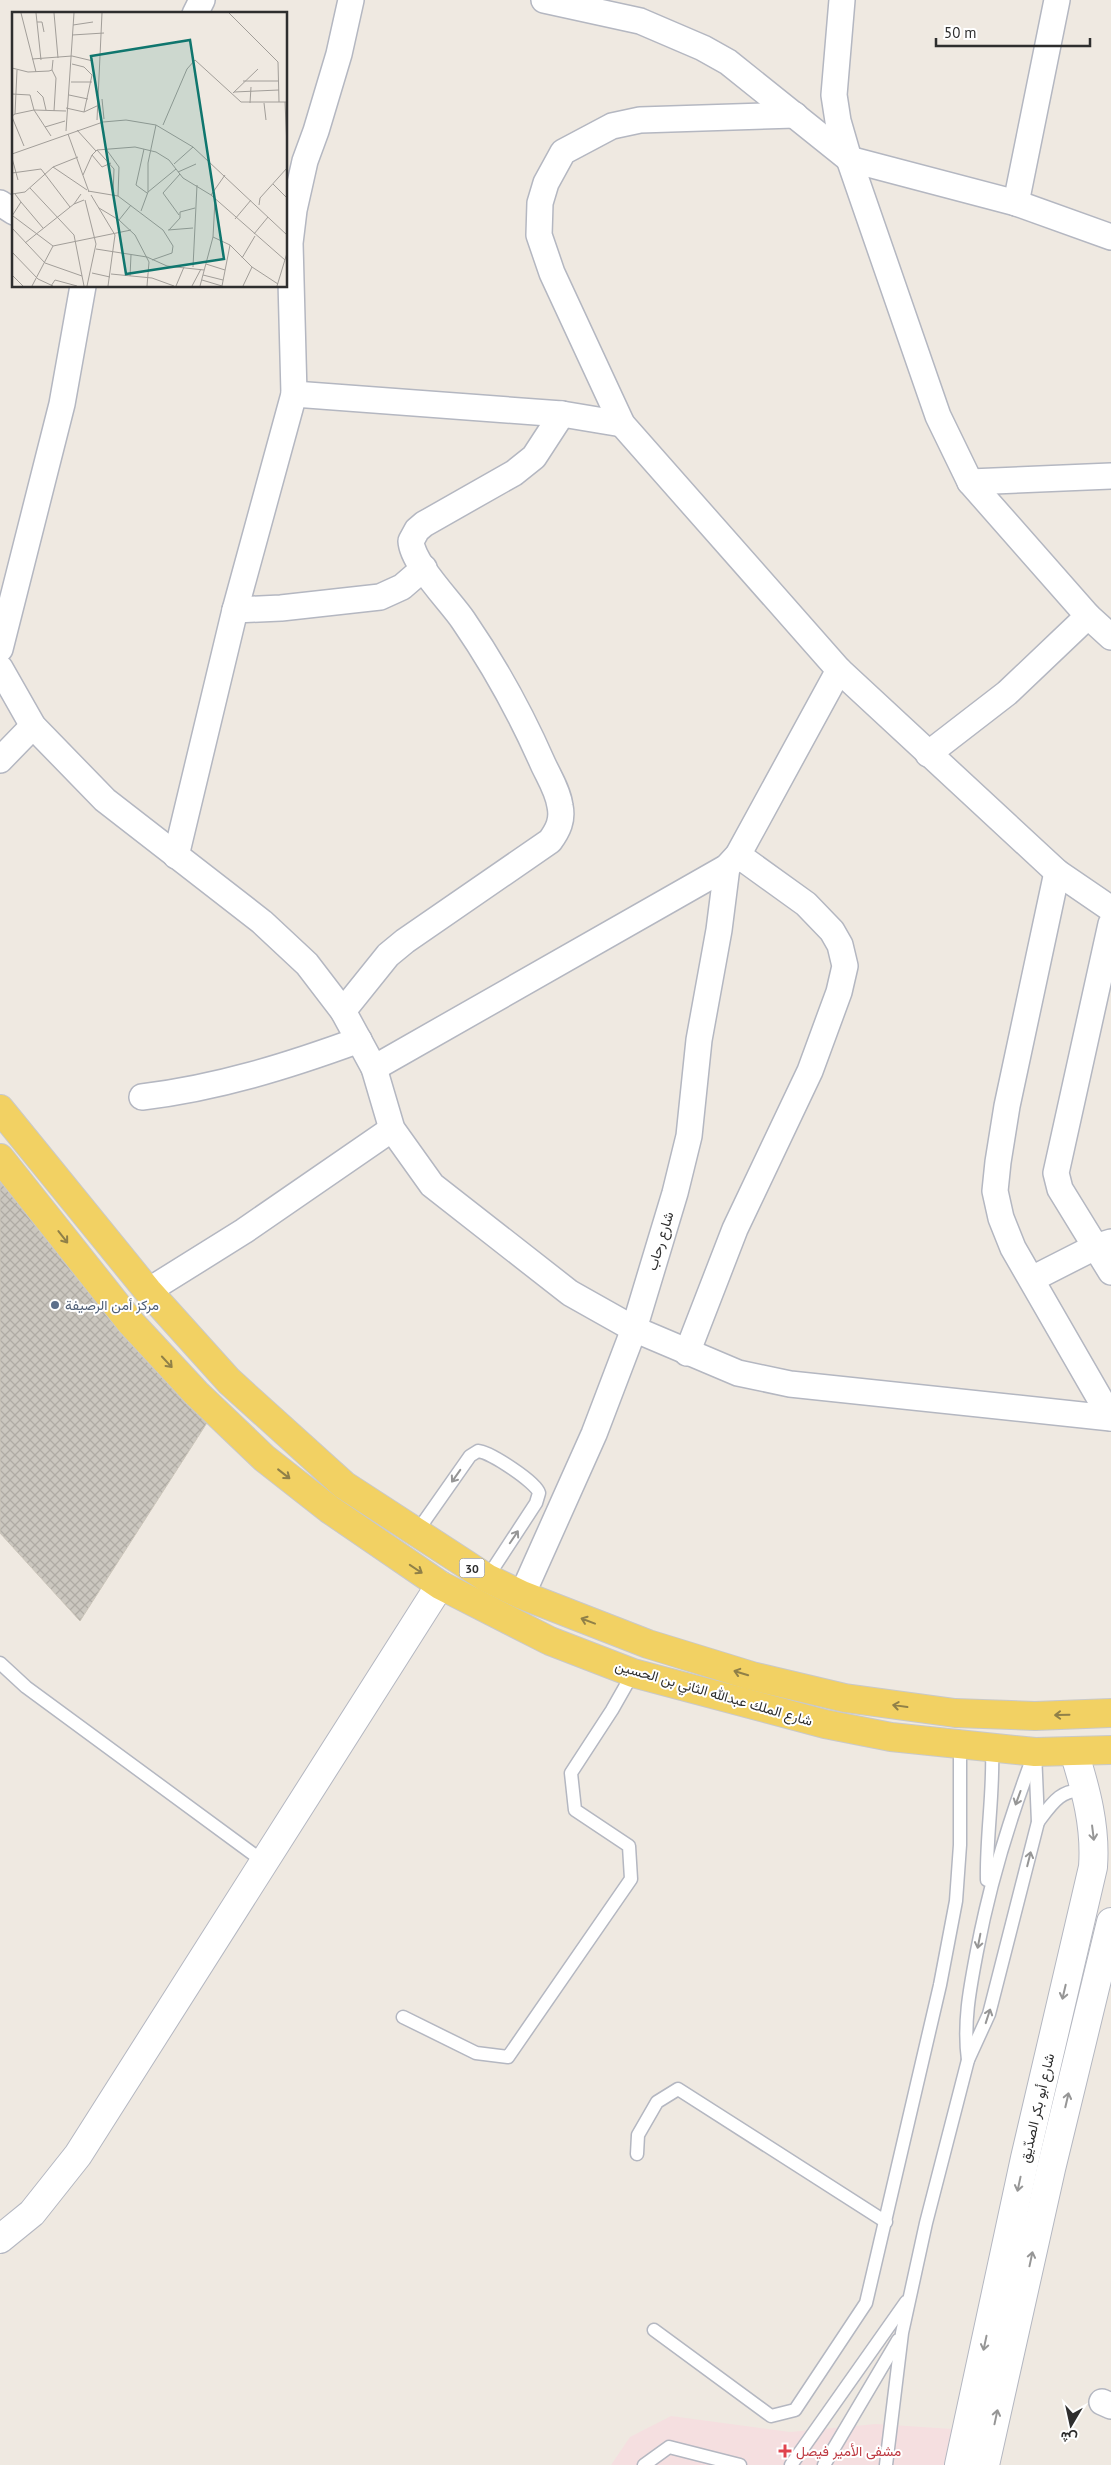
<svg xmlns="http://www.w3.org/2000/svg" width="1111" height="2465" font-family="'PT Sans',Vazirmatn,sans-serif">
<style>
.medical{fill:#f5dfe0}
.building{fill:url(#building-cross-hatch);stroke:#cbc5ba}
.lines{fill:none;stroke-linecap:round;stroke-linejoin:round}
.lane-casing{stroke:#b4b7c1;stroke-width:15}
.street-casing{stroke:#b4b7c1;stroke-width:28}
.secondary-casing{stroke:#b4b7c1;stroke-width:30}
.primary-casing{stroke:#c9c9c9;stroke-width:30}
.lane{stroke:#fff;stroke-width:12}
.street{stroke:#fff;stroke-width:25}
.secondary{stroke:#fff;stroke-width:28}
.primary{stroke:#f2d163;stroke-width:28}
.oneway{stroke:#908048}
.oneway2{stroke:#969696}
.service-dot{fill:#5c6f8a;stroke:#fff;stroke-width:2}
.health-dot{fill:#e0444e;stroke:#fff;stroke-width:2}
.labels{text-anchor:middle;dominant-baseline:central;stroke-width:4;stroke-linejoin:round;paint-order:stroke}
.shield{fill:#fff;stroke:#6d6d6d;stroke-width:1}
.shield-label{font-size:12px;font-weight:bold;fill:#2e2e2e}
.street-label{font-size:14px;fill:#2e2e2e;stroke:#fff}
.service-label{font-size:14px;fill:#4e5e75;stroke:#fff;text-anchor:start}
.health-label{font-size:14px;fill:#be3a42;stroke:#fff;text-anchor:start}
.inset-road{fill:none;stroke:#a29e99;stroke-width:1}
.view{fill:#0f766e;fill-opacity:0.15;stroke:#0f766e;stroke-width:2.5}
.inset-edge{fill:none;stroke:#2e2e2e;stroke-width:2.5}
</style>
<defs>
<pattern id="building-cross-hatch" width="8" height="8" patternUnits="userSpaceOnUse" patternTransform="scale(1.25)"><rect width="8" height="8" fill="#cbc7bf"/><path d="M0 0l8 8M0 8l8-8" fill="none" stroke="#afaba4"/></pattern>
</defs>
<rect width="100%" height="100%" fill="#efe9e1"/>
<path class="medical" d="M 671,2416 L 790,2432 L 876,2424 L 953,2429 L 946,2465 L 611,2465 L 630,2437 Z"/>
<path class="building" d="M 0,1180 L 210,1418 L 80,1621 L 0,1533 Z"/>
<g class="lines">
<defs>
<g id="lane">
<path d="M 416,1533 L 470,1456 L 478,1451 C 490,1452 536,1482 539,1493 L 536,1503 L 487,1578"/>
<path d="M 0,1663 L 26,1687 L 264,1862"/>
<path d="M 1038,1822 C 1050,1806 1062,1786 1085,1792"/>
<path d="M 987,1880 C 986,1836 994,1792 992,1747"/>
<path d="M 403,2017 L 476,2053 L 508,2057 L 631,1879 L 629,1846 L 575,1810 L 571,1773 L 612,1710 L 633,1673"/>
<path d="M 968,2060 C 963,2022 970,1988 977,1951 C 990,1882 1008,1823 1033,1757"/>
<path d="M 637,2154 L 638,2135 L 657,2102 L 678,2089 L 886,2222"/>
<path d="M 654,2330 L 771,2416 L 795,2410 L 866,2303 L 940,1985 L 956,1901 L 960,1845 L 960,1744"/>
<path d="M 644,2465 L 669,2447 L 740,2465"/>
<path d="M 791,2465 L 906,2302"/>
<path d="M 824,2465 L 898,2340"/>
<path d="M 886,2465 L 902,2333 L 926,2223 L 968,2060 L 989,2014 L 1038,1822 L 1035,1752"/>
</g>
<g id="street">
<path d="M 544,0 L 640,21 L 703,48 L 728,62 L 849,159 L 1016,203 L 1111,237"/>
<path d="M 842,0 L 834,95 L 838,121 L 849,159 L 938,416 L 970,482 L 1088,616 L 1111,637"/>
<path d="M 195,14 L 202,0"/>
<path d="M 795,115 L 640,120 L 612,126 L 563,152 L 546,183 L 540,203 L 539,235 L 552,273 L 622,424 L 839,670 L 1057,872 L 1111,909"/>
<path d="M 0,203 L 14,212"/>
<path d="M 1016,203 L 1057,0"/>
<path d="M 294,394 L 562,414 L 622,424"/>
<path d="M 970,482 L 1111,476"/>
<path d="M 235,610 L 281,608 L 380,597 L 402,587 L 424,568"/>
<path d="M 0,649 L 62,404 L 83,286"/>
<path d="M 0,668 L 33,726 L 105,800 L 262,922 L 307,964 L 343,1011 L 374,1068 L 392,1129 L 432,1185 L 570,1293 L 634,1329 L 738,1373 L 790,1384 L 1111,1418"/>
<path d="M 928,754 L 1007,693 L 1088,616"/>
<path d="M 0,760 L 33,726"/>
<path d="M 176,856 L 235,610 L 294,394 L 290,243 L 294,210 L 305,161 L 316,131 L 339,54 L 351,0"/>
<path d="M 1057,872 L 1007,1106 L 998,1162 L 995,1191 L 1001,1218 L 1013,1248 L 1111,1418"/>
<path d="M 1111,924 L 1056,1173 L 1060,1189 L 1111,1272"/>
<path d="M 343,1011 L 388,955 L 405,941 L 550,841 C 558,830 563,820 560,806 C 558,791 549,777 543,764 C 521,714 494,665 463,620 C 450,601 412,563 411,541 L 417,530 L 424,524 L 514,473 L 534,457 L 562,414"/>
<path d="M 374,1068 L 727,867 L 738,855 L 839,670"/>
<path d="M 142,1097 C 217,1088 288,1066 359,1040"/>
<path d="M 1032,1279 L 1095,1247 L 1111,1242"/>
<path d="M 148,1291 L 244,1231 L 392,1129"/>
<path d="M 687,1353 L 735,1229 L 810,1071 L 839,992 L 845,966 L 840,945 L 832,931 L 806,904 L 738,855"/>
<path d="M 522,1595 L 594,1434 L 634,1329 L 675,1193 L 689,1136 L 699,1040 L 719,930 L 727,867"/>
<path d="M 1102,2402 L 1111,2406"/>
</g>
<g id="secondary">
<path d="M 0,2239 L 32,2213 L 78,2155 L 440,1585"/>
<path d="M 959,2465 L 1025,2158 L 1093,1867 C 1096,1827 1086,1790 1074,1752"/>
<path d="M 985,2465 L 1051,2169 L 1111,1922"/>
</g>
<g id="primary">
<path d="M 0,1109 L 148,1291 L 229,1381 L 344,1485 L 487,1578 L 522,1595 L 648,1644 L 752,1676 L 845,1698 L 955,1713 L 1035,1716 L 1111,1713"/>
<path d="M 0,1158 L 131,1323 L 196,1393 L 264,1458 L 329,1509 L 440,1585 L 550,1641 L 633,1673 L 825,1724 L 891,1737 L 1035,1752 L 1111,1750"/>
</g>
</defs>
<use href="#lane" class="lane-casing"/>
<use href="#street" class="street-casing"/>
<use href="#secondary" class="secondary-casing"/>
<use href="#primary" class="primary-casing"/>
<use href="#lane" class="lane"/>
<use href="#street" class="street"/>
<use href="#secondary" class="secondary"/>
<use href="#primary" class="primary"/>
</g>
<defs><path id="oneway-shaft" d="M-6 0H5M1.5-3L5.5 0L1.5 3" fill="none" stroke-width="1.6" stroke-linecap="round" stroke-linejoin="round" transform="scale(1.25)"/></defs>
<g class="oneway">
<use href="#oneway-shaft" transform="translate(63 1237) rotate(52)"/>
<use href="#oneway-shaft" transform="translate(167 1362) rotate(47)"/>
<use href="#oneway-shaft" transform="translate(284 1474) rotate(38)"/>
<use href="#oneway-shaft" transform="translate(416 1569) rotate(34)"/>
<use href="#oneway-shaft" transform="translate(588 1621) rotate(-159)"/>
<use href="#oneway-shaft" transform="translate(741 1673) rotate(-163)"/>
<use href="#oneway-shaft" transform="translate(900 1706) rotate(-172)"/>
<use href="#oneway-shaft" transform="translate(1062 1715) rotate(179)"/>
</g>
<g class="oneway2">
<use href="#oneway-shaft" transform="translate(456 1476) rotate(125)"/>
<use href="#oneway-shaft" transform="translate(514 1537) rotate(-56)"/>
<use href="#oneway-shaft" transform="translate(1018 1798) rotate(110)"/>
<use href="#oneway-shaft" transform="translate(1093 1833) rotate(83)"/>
<use href="#oneway-shaft" transform="translate(1029 1859) rotate(-76)"/>
<use href="#oneway-shaft" transform="translate(979 1941) rotate(101)"/>
<use href="#oneway-shaft" transform="translate(1064 1992) rotate(103)"/>
<use href="#oneway-shaft" transform="translate(988 2016) rotate(-72)"/>
<use href="#oneway-shaft" transform="translate(1067 2100) rotate(-77)"/>
<use href="#oneway-shaft" transform="translate(1019 2184) rotate(102)"/>
<use href="#oneway-shaft" transform="translate(1031 2259) rotate(-78)"/>
<use href="#oneway-shaft" transform="translate(985 2343) rotate(102)"/>
<use href="#oneway-shaft" transform="translate(996 2417) rotate(-78)"/>
</g>
<circle class="service-dot" cx="55" cy="1305" r="5"/>
<path class="health-dot" d="M782.5 2443.5h5v5h5v5h-5v5h-5v-5h-5v-5h5z"/>
<g class="labels">
<rect class="shield" x="459.5" y="1558.5" width="25" height="19" rx="4"/>
<g class="shield-label">
<text x="472" y="1568">30</text>
</g>
<g class="street-label">
<text transform="translate(660 1241) rotate(-73)">شارع رحاب</text>
<text transform="translate(714 1693) rotate(16)">شارع الملك عبدالله الثاني بن الحسين</text>
<text transform="translate(1037 2108) rotate(-77)">شارع أبو بكر الصدّيق</text>
</g>
<g class="service-label">
<text x="65" y="1305">مركز أمن الرصيفة</text>
</g>
<g class="health-label">
<text x="796" y="2451">مشفى الأمير فيصل</text>
</g>
</g>
<g transform="translate(12 12)">
<rect width="275" height="275" fill="#efe9e1"/>
<path class="inset-road" d="M 9,1 L 24,60M 24,1 L 29,48M 42,1 L 46,46M 217,1 L 266,50 L 267,90M 25,10 L 30,10 L 32,20M 61,13 L 81,10M 60,23 L 92,21M 20,47 L 60,44 L 81,49M 60,52 L 72,55 L 80,63 L 72,100M 0,56 L 16,60 L 37,59 L 40,58 L 41,48M 40,58 L 44,66 L 42,99M 231,69 L 266,69M 59,70 L 80,70M 25,79 L 31,85 L 34,98M 222,80 L 267,78M 221,81 L 246,57M 0,82 L 18,83 L 22,98 L 39,124M 57,83 L 76,87M 90,87 L 92,107M 273,90 L 275,135M 238,91 L 239,75M 252,91 L 254,108M 54,96 L 72,100 L 87,93M 3,102 L 22,98 L 54,99M 0,104 L 3,102 L 5,58M 0,105 L 12,134M 85,108 L 90,1M 151,113 L 175,57 L 183,48 L 229,90 L 275,90M 33,115 L 53,109M 65,118 L 84,139M 54,119 L 62,1M 56,122 L 77,180M 94,137 L 107,155 L 106,184M 132,137 L 124,173 L 135,181M 85,138 L 102,157 L 101,182M 0,142 L 91,110 L 114,108 L 144,113 L 181,135 L 275,223M 80,143 L 90,155 L 99,151M 0,146 L 6,168M 162,152 L 181,135M 41,155 L 75,178M 166,160 L 184,152M 0,161 L 29,157 L 58,195M 71,163 L 80,143 L 85,138 L 123,135 L 144,140 L 157,148 L 171,166 L 199,183 L 273,248M 261,172 L 275,186M 18,176 L 62,223 L 72,274M 76,179 L 106,184 L 151,218 L 161,234 L 160,241 L 140,248M 136,180 L 136,151 L 144,113M 0,182 L 13,180 L 41,155 L 66,145M 69,182 L 62,192 L 72,188M 79,183 L 103,223 L 96,274M 199,183 L 213,163M 73,188 L 84,232 L 75,274M 9,190 L 31,216M 247,193 L 248,186 L 275,156M 87,196 L 107,208 L 123,223 L 137,250 L 135,274M 129,199 L 136,180 L 164,157M 167,203 L 151,181 L 168,162M 0,204 L 9,190 L 3,182M 1,204 L 41,234 L 119,218M 223,207 L 239,188M 107,208 L 119,193M 0,216 L 33,251 L 70,264M 156,218 L 181,216M 157,218 L 168,206 L 168,200 L 183,196M 242,222 L 256,205M 201,225 L 218,233 L 240,255 L 266,272M 13,231 L 62,192M 84,237 L 135,245 L 155,254 L 192,258M 0,240 L 26,267 L 41,274M 230,246 L 243,224M 194,252 L 213,258M 181,255 L 185,173M 80,261 L 98,265M 99,262 L 140,266 L 162,274M 0,263 L 11,274M 191,263 L 211,268M 118,264 L 119,243M 190,268 L 210,274M 20,274 L 41,234M 39,274 L 43,268 L 65,274M 164,274 L 172,255M 180,274 L 189,257M 188,274 L 201,225 L 203,188M 210,274 L 218,233M 231,274 L 240,255M 265,274 L 275,241"/>
<path class="view" d="M 178,28 L 212,247 L 114,262 L 79,44 Z"/>
<rect width="275" height="275" class="inset-edge"/>
</g>
<g transform="translate(1071 2425) rotate(189)" stroke="#ffffff" stroke-width="4" paint-order="stroke">
<path d="M0-4L9 19L0 12L-9 19Z" fill="#2e2e2e"/>
<text y="-8" font-size="14" font-weight="bold" text-anchor="middle" fill="#2e2e2e">ش</text>
</g>
<path d="M936 38v8h154v-8" fill="none" stroke="#2e2e2e" stroke-width="2.5"/>
<text x="944" y="38" font-size="15" fill="#2e2e2e" stroke="#ffffff" stroke-width="4" paint-order="stroke">50 m</text>
</svg>
